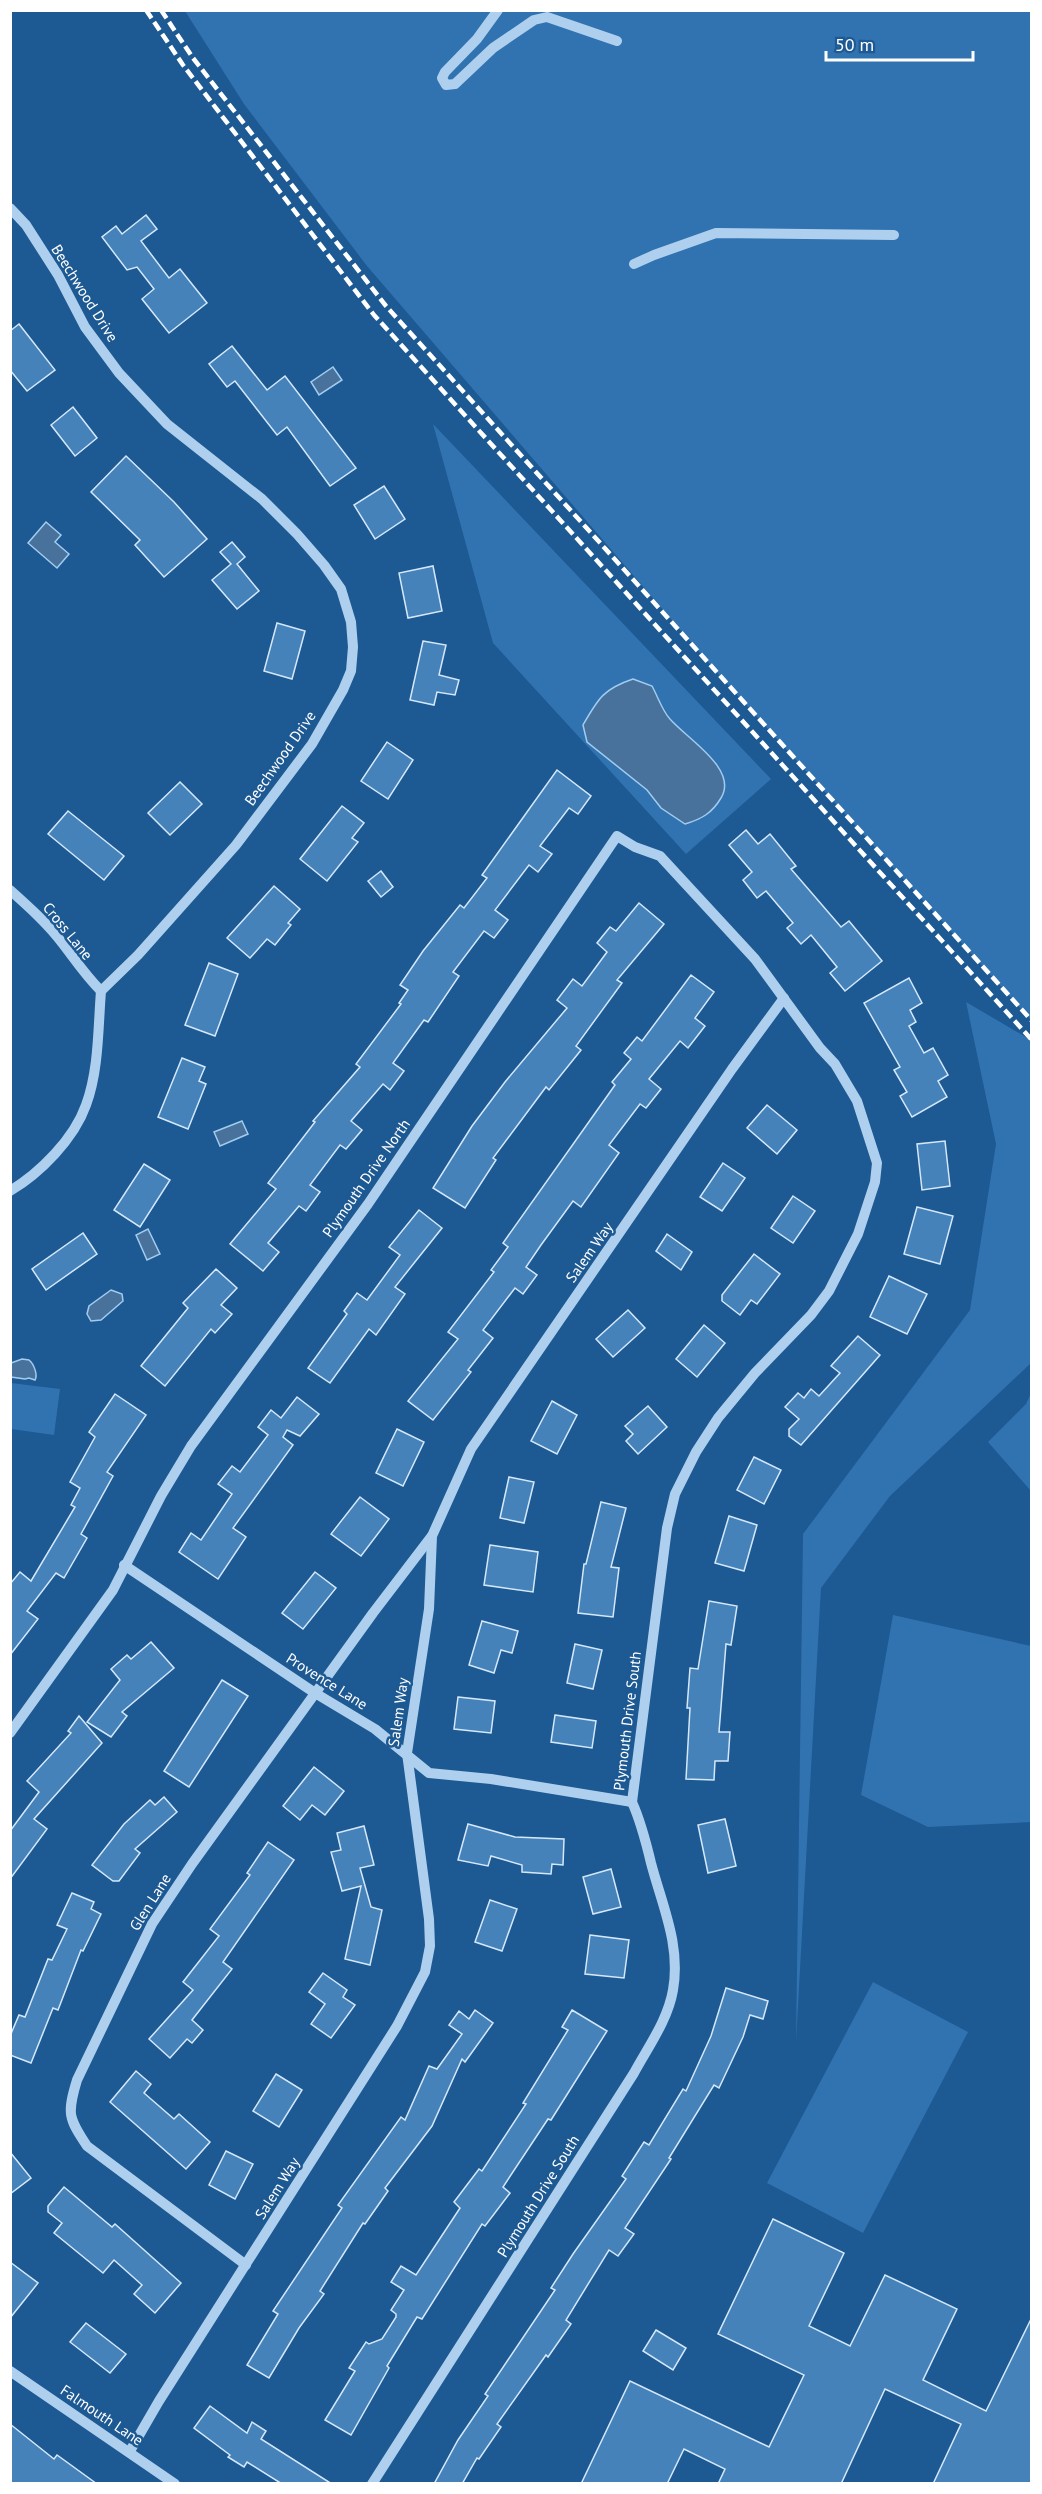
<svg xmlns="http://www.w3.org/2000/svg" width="1042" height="2494" font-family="'PT Sans',sans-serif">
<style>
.green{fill:#3073b0;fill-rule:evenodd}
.water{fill:#48729b;stroke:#a1ccf0;stroke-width:1.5}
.building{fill:#4582b9;stroke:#d4e8fa;stroke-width:1.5}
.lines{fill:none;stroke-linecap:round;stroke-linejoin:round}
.minor{stroke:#aed0ee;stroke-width:10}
.rail{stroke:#fff;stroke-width:4.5;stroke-dasharray:10 4.5;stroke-linecap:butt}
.labels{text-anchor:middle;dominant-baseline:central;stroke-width:5;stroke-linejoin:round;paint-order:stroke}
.street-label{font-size:15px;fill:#fff;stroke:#1d5992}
</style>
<rect width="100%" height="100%" fill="#1d5992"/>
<g class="green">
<path d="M 185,11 L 1031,11 L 1031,1020 L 720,676 L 367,266 L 244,104 Z"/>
<path d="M 433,424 L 771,779 L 686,854 L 493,643 ZM 652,686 C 661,704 669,719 683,733 C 713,762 750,781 701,819 L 661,808 L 647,790 Z"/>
<path d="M 966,1002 L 1031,1040 L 1031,1363 L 890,1496 L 821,1588 L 796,2042 L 803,1534 L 970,1310 L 996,1144 Z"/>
<path d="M 11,1383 L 60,1389 L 54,1435 L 11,1429 Z"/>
<path d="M 1031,1393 L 1032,1491 L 1031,1491 L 988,1442 L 1026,1404 Z"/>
<path d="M 893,1615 L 1031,1646 L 1031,1822 L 928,1827 L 861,1795 Z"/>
<path d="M 873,1982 L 968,2032 L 863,2233 L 767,2183 Z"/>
</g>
<g class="water">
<path d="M 333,367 L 342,380 L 319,395 L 311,382 Z"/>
<path d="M 46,522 L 61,535 L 55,542 L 69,554 L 57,568 L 28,543 Z"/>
<path d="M 633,679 L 652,686 C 658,697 662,710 670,719 C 686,738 739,769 721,798 C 712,813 702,819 685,824 L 661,808 L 647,790 L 587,742 L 583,725 C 598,699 603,689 633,679 Z"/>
<path d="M 242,1121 L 248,1134 L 220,1146 L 214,1132 Z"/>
<path d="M 148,1229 L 160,1254 L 147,1260 L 136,1235 Z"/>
<path d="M 111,1290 L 122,1294 L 123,1301 L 101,1320 L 91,1321 L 87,1314 L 89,1306 Z"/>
<path d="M 22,1359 L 29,1360 C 34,1364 38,1375 35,1380 L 29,1378 L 25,1379 L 11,1377 L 11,1363 Z"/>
</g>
<g class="building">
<path d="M 146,215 L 157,229 L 141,241 L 169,278 L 180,269 L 207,303 L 169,333 L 142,299 L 154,289 L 137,267 L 127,270 L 102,237 L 116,226 L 122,234 Z"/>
<path d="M 19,324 L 55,370 L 27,391 L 10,370 L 10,331 Z"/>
<path d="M 232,346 L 267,390 L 285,376 L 356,468 L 330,486 L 287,427 L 277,435 L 235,381 L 227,387 L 209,364 Z"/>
<path d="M 73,407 L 97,438 L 75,456 L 51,425 Z"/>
<path d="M 126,456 L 174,502 L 207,539 L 164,577 L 135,545 L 140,540 L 91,492 Z"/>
<path d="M 384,486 L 405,519 L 375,539 L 354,505 Z"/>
<path d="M 232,542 L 245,557 L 237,564 L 259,591 L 237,609 L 212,580 L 231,564 L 220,552 Z"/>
<path d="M 433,566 L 442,611 L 408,618 L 399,573 Z"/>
<path d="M 277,623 L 305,631 L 292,679 L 264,671 Z"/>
<path d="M 423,641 L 446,645 L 439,675 L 459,680 L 455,695 L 437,692 L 434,705 L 410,700 Z"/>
<path d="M 387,742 L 413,760 L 388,799 L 361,781 Z"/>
<path d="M 557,770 L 591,796 L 578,814 L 569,808 L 540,846 L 552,854 L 538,872 L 529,865 L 495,910 L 508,920 L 494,938 L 484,931 L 453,972 L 459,976 L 428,1022 L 424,1020 L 393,1063 L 404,1071 L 390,1090 L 383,1084 L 351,1121 L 362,1130 L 346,1149 L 340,1145 L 310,1185 L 320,1192 L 306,1211 L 299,1206 L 268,1243 L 279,1252 L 263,1271 L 230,1244 L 276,1189 L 268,1183 L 315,1122 L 313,1121 L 360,1067 L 356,1064 L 401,1004 L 399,1003 L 408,990 L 400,985 L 423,951 L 460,905 L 464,908 L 487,878 L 482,875 Z"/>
<path d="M 180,782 L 202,804 L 170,835 L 148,813 Z"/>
<path d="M 342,806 L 364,823 L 352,838 L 358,842 L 327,881 L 300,859 Z"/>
<path d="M 68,811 L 124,856 L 104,880 L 48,834 Z"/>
<path d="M 746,830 L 758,844 L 770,834 L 796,866 L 791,869 L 841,927 L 849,921 L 882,961 L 845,991 L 830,973 L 837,967 L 811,935 L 801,944 L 787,928 L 793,923 L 766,891 L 757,898 L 743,880 L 752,872 L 729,845 Z"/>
<path d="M 381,871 L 393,887 L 381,897 L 368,881 Z"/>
<path d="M 274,886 L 300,909 L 288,923 L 291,925 L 275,945 L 267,939 L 250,958 L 227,938 Z"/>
<path d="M 639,903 L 664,924 L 617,980 L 622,983 L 576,1046 L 581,1050 L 549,1090 L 546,1087 L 493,1158 L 496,1160 L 465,1208 L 433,1188 L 472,1126 L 505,1082 L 567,1008 L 557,1000 L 573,979 L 582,986 L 607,952 L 597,943 L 610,927 L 616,931 Z"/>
<path d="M 209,963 L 238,974 L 215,1036 L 185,1025 Z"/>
<path d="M 691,975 L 714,992 L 695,1018 L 705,1026 L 688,1048 L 680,1041 L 649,1079 L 661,1089 L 646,1108 L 640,1104 L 609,1145 L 619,1153 L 581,1207 L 573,1201 L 541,1245 L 526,1267 L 537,1275 L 523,1294 L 515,1288 L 483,1330 L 493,1338 L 468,1370 L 471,1372 L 433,1420 L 408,1401 L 458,1339 L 448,1332 L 494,1272 L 491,1270 L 508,1247 L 503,1243 L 615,1085 L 612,1082 L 631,1059 L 624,1053 L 637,1037 L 642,1041 Z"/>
<path d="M 909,978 L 922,1003 L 910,1010 L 916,1022 L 909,1026 L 924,1053 L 933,1048 L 948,1075 L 938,1081 L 947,1097 L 912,1117 L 900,1096 L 907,1092 L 894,1070 L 900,1067 L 864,1003 Z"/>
<path d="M 182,1058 L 205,1067 L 199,1081 L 206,1084 L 188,1129 L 158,1117 Z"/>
<path d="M 767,1105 L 797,1130 L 777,1154 L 747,1128 Z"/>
<path d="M 945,1141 L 950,1186 L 922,1190 L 917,1144 Z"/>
<path d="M 723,1163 L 745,1178 L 722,1211 L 700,1197 Z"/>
<path d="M 144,1164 L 170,1180 L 140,1227 L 114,1210 Z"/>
<path d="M 793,1196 L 815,1211 L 793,1243 L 771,1228 Z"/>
<path d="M 917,1207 L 953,1216 L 940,1264 L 904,1254 Z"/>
<path d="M 419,1210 L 442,1228 L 395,1287 L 405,1294 L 376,1335 L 369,1329 L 330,1383 L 308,1368 L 347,1314 L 344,1311 L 357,1293 L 367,1300 L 400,1255 L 389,1247 Z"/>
<path d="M 83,1233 L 97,1254 L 46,1290 L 32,1269 Z"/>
<path d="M 667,1234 L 692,1252 L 681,1270 L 656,1251 Z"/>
<path d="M 754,1254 L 780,1274 L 757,1304 L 751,1300 L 740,1315 L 722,1301 L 722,1295 Z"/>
<path d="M 216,1269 L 237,1288 L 221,1305 L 232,1314 L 215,1333 L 211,1329 L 165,1386 L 141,1366 L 188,1308 L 183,1303 Z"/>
<path d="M 889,1276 L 927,1294 L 907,1334 L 870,1317 Z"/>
<path d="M 628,1310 L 645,1328 L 613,1357 L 596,1339 Z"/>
<path d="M 704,1325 L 725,1343 L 697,1377 L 676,1359 Z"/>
<path d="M 858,1336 L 880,1355 L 801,1445 L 789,1436 L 789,1429 L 799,1419 L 785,1407 L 798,1393 L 804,1398 L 811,1389 L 819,1396 L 840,1373 L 831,1366 Z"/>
<path d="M 115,1394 L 146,1415 L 107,1472 L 113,1476 L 81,1534 L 87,1538 L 64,1578 L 56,1573 L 27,1611 L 38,1619 L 10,1655 L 10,1584 L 20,1572 L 31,1581 L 75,1507 L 71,1505 L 80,1488 L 70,1482 L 95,1437 L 89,1432 Z"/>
<path d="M 297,1397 L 319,1414 L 300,1436 L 287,1430 L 283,1437 L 293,1445 L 233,1528 L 246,1537 L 218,1579 L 179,1552 L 191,1533 L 201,1540 L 232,1494 L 218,1484 L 232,1466 L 240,1472 L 268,1435 L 258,1427 L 271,1410 L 281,1418 Z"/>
<path d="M 552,1401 L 577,1415 L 557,1454 L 531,1441 Z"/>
<path d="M 648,1406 L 667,1427 L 638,1454 L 626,1441 L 633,1434 L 625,1426 Z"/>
<path d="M 397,1429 L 424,1442 L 403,1486 L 376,1473 Z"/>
<path d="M 754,1457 L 781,1470 L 764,1504 L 737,1490 Z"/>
<path d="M 509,1477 L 534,1482 L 524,1523 L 500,1518 Z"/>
<path d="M 360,1497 L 389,1519 L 361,1556 L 331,1534 Z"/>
<path d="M 601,1502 L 626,1508 L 611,1567 L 619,1568 L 613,1617 L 578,1613 L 584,1564 L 586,1564 Z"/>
<path d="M 729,1516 L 757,1525 L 744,1571 L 715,1563 Z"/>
<path d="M 490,1545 L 538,1552 L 533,1592 L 484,1585 Z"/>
<path d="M 315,1572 L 336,1588 L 303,1629 L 282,1613 Z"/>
<path d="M 709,1601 L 737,1606 L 731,1645 L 726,1644 L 719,1732 L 730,1732 L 728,1761 L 715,1761 L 714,1780 L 686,1779 L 690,1708 L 687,1708 L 690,1668 L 698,1669 Z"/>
<path d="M 482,1621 L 518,1631 L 512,1653 L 501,1650 L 494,1673 L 469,1665 Z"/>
<path d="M 151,1642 L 174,1668 L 122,1712 L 127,1716 L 111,1737 L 87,1722 L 120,1680 L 111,1669 L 127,1655 L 131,1659 Z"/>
<path d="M 575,1644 L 602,1650 L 593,1689 L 567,1683 Z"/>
<path d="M 222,1680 L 248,1696 L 189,1787 L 164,1771 Z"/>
<path d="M 458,1697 L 495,1701 L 491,1733 L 454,1729 Z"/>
<path d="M 555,1715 L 596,1721 L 592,1748 L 551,1742 Z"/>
<path d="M 79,1716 L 102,1743 L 34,1819 L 47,1829 L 10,1879 L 10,1831 L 39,1792 L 27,1781 L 71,1733 L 68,1731 Z"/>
<path d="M 314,1767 L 344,1791 L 325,1815 L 312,1805 L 300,1820 L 283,1806 Z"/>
<path d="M 164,1797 L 177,1812 L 135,1849 L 140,1853 L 119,1881 L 113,1881 L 92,1865 L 124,1824 L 150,1800 L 155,1805 Z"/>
<path d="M 725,1819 L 736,1866 L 708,1873 L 698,1825 Z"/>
<path d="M 468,1824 L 515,1837 L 564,1839 L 563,1865 L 552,1864 L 551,1874 L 522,1872 L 522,1865 L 491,1856 L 488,1866 L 458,1860 Z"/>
<path d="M 364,1826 L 374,1865 L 360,1868 L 371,1907 L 382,1910 L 370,1965 L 345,1959 L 361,1886 L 342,1891 L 331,1852 L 341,1850 L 337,1833 Z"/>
<path d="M 268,1842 L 294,1860 L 223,1962 L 232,1969 L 192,2020 L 203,2030 L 192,2043 L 187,2039 L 170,2058 L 149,2039 L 193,1990 L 183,1982 L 219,1936 L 210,1929 L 250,1875 L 247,1873 Z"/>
<path d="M 611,1869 L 621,1907 L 593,1914 L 583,1877 Z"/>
<path d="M 72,1893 L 94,1902 L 91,1909 L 101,1914 L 83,1951 L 81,1950 L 58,2010 L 53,2008 L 31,2063 L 10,2055 L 10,2036 L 19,2015 L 25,2017 L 48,1959 L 52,1960 L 67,1929 L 57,1925 Z"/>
<path d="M 490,1900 L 517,1909 L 502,1951 L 475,1942 Z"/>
<path d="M 590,1935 L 629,1940 L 624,1978 L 585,1974 Z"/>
<path d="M 323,1973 L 347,1990 L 343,1997 L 355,2005 L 331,2038 L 311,2024 L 325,2004 L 309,1992 Z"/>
<path d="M 726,1988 L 768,2001 L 763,2019 L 750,2015 L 743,2037 L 719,2088 L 714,2085 L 669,2158 L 671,2159 L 625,2228 L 634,2234 L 618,2256 L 609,2250 L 566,2320 L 571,2324 L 548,2357 L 546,2355 L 497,2424 L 501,2427 L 479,2459 L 477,2458 L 462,2484 L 434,2484 L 458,2440 L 488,2396 L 485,2394 L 555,2290 L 551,2288 L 573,2254 L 626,2179 L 622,2176 L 644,2142 L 649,2145 L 683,2089 L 686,2091 L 711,2036 Z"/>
<path d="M 475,2010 L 493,2023 L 465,2062 L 462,2059 L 432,2126 L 385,2188 L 388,2191 L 365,2224 L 363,2223 L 320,2291 L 324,2294 L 299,2328 L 269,2378 L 247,2365 L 278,2314 L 273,2311 L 342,2208 L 338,2205 L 401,2117 L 405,2120 L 429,2066 L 437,2069 L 462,2034 L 449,2025 L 459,2011 L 469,2019 Z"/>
<path d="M 572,2010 L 607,2031 L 551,2120 L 548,2119 L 503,2187 L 510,2193 L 485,2226 L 482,2224 L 422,2319 L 417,2317 L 387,2366 L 389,2368 L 351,2435 L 325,2420 L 355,2371 L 349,2368 L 366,2342 L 369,2344 L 382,2339 L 396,2317 L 396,2314 L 391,2310 L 404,2290 L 391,2282 L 401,2266 L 416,2275 L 460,2208 L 454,2202 L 479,2169 L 482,2171 L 526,2104 L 523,2103 L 568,2030 L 562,2027 Z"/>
<path d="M 136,2071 L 151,2084 L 144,2093 L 174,2119 L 179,2114 L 210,2142 L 186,2169 L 110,2102 Z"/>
<path d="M 276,2074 L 302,2090 L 279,2127 L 253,2111 Z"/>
<path d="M 226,2151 L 253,2164 L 235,2199 L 209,2185 Z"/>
<path d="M 10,2152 L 31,2178 L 10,2194 Z"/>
<path d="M 64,2187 L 112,2227 L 115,2224 L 181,2283 L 155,2313 L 134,2294 L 142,2285 L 114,2260 L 103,2273 L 54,2233 L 62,2223 L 48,2212 L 48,2206 Z"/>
<path d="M 773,2219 L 844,2253 L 809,2326 L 850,2346 L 885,2275 L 957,2309 L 923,2380 L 986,2411 L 1032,2317 L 1032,2484 L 933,2484 L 961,2424 L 885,2389 L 841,2484 L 718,2484 L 725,2469 L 684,2449 L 667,2484 L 581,2484 L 630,2381 L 769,2447 L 804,2375 L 718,2334 Z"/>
<path d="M 10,2262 L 38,2283 L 10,2318 Z"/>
<path d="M 86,2323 L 126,2354 L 110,2373 L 70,2342 Z"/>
<path d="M 656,2330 L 686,2348 L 673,2370 L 643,2351 Z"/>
<path d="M 210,2406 L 247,2433 L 252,2422 L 266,2431 L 261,2439 L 332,2484 L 282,2484 L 247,2462 L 244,2467 L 228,2457 L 230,2455 L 194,2428 Z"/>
<path d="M 10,2424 L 54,2459 L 57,2455 L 97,2484 L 10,2484 Z"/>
</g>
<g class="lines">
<g class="minor">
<path d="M 498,10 L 477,39 L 445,72 L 442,78 L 446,85 L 455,84 L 493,48 L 534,20 L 547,17 L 617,41"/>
<path d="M 10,208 L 26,225 L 58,275 L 85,327 L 119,373 L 167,424 L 262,499 L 297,534 L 324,565 L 341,589 L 351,622 L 353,647 L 351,671 L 343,690 L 312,744 L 236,845 L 138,955 L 101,991 C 98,1028 99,1070 86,1105 C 74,1139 40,1173 10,1191"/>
<path d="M 634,264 L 654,255 L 716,233 L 894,235"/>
<path d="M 10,890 C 29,907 48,924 63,944 C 76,961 86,976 101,991"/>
<path d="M 124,1565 L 315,1693 L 375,1729 L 429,1773 L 491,1779 L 632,1802"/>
<path d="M 10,1733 L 113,1590 L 161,1496 L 191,1446 L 368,1204 L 617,836 L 635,847 L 660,856 L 755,959 L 820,1048 L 835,1064 L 857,1101 L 877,1163 L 875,1182 L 858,1234 L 829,1291 L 811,1315 L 755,1373 L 718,1418 L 696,1452 L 675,1494 L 667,1528 L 632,1802 C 641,1822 646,1842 651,1863 C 662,1905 681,1945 673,1990 C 668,2020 648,2047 634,2073 L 372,2484"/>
<path d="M 246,2265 L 87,2146 C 68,2118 67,2113 77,2080 L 152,1924 L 192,1864 L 373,1613 L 431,1537"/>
<path d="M 10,2371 L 175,2484"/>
<path d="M 130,2451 L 159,2401 L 397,2026 L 425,1972 L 430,1946 L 429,1919 L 407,1753 L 429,1609 L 432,1536 L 471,1449 L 732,1069 L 784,998"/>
</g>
<g class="rail">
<path d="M 146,10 L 183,65 L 374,315 L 1032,1040"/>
<path d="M 161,10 L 193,58 L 386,306 L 1032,1021"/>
</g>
</g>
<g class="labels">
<g class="street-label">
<text transform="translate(85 293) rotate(58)">Beechwood Drive</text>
<text transform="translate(280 758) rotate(-55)">Beechwood Drive</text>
<text transform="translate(68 931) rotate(51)">Cross Lane</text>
<text transform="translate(366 1178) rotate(-55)">Plymouth Drive North</text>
<text transform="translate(589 1252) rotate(-55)">Salem Way</text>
<text transform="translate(327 1681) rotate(32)">Provence Lane</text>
<text transform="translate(398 1712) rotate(-82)">Salem Way</text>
<text transform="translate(627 1721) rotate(-83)">Plymouth Drive South</text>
<text transform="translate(150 1902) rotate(-58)">Glen Lane</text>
<text transform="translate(277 2188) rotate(-58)">Salem Way</text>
<text transform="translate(538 2196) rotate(-58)">Plymouth Drive South</text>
<text transform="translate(102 2415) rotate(34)">Falmouth Lane</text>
</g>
</g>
<rect width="1042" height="2494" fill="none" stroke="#ffffff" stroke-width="24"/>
<path d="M826 51v9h147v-9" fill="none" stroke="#ffffff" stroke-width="3"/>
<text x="835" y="51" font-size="18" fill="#ffffff" stroke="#1d5992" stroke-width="4.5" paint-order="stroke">50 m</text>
</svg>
